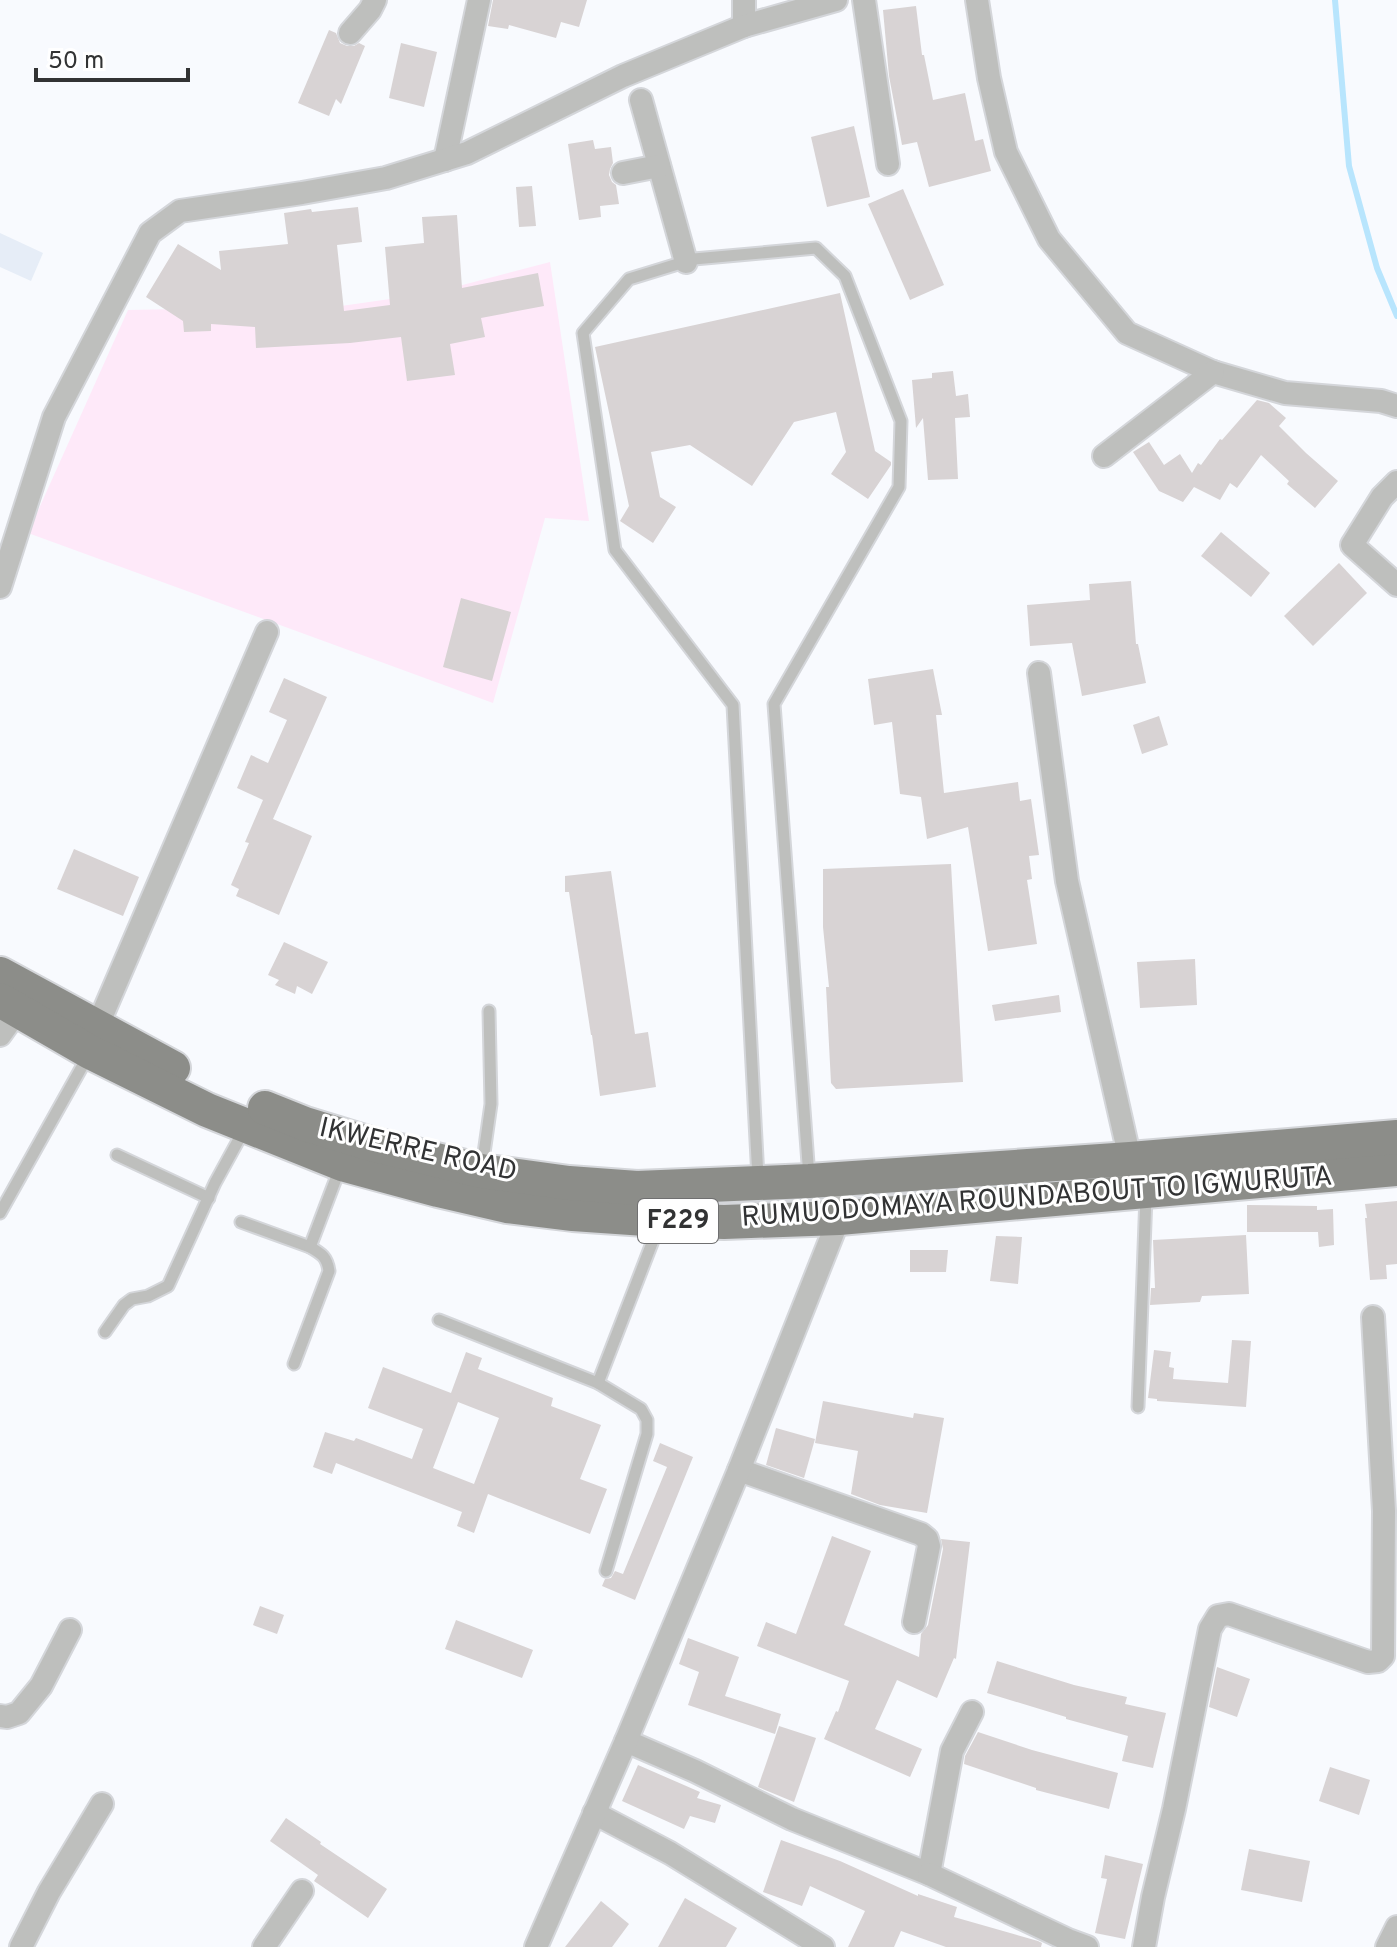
<svg xmlns="http://www.w3.org/2000/svg" width="1397" height="1947" font-family="Overpass,sans-serif">
<style>
.commercial{fill:#fee9f9}
.built{fill:#e6edf7}
.lines{fill:none;stroke-linecap:round;stroke-linejoin:round}
.stream{stroke:#b8e5fd;stroke-width:6}
.building{fill:#d8d3d4;fill-rule:evenodd}
.service-casing{stroke:#d4d6da;stroke-width:15}
.minor-casing{stroke:#d4d6da;stroke-width:26}
.primary-casing{stroke:#d4d6da;stroke-width:38}
.service{stroke:#bebfbd;stroke-width:11}
.minor{stroke:#bebfbd;stroke-width:22}
.primary{stroke:#8c8d89;stroke-width:34}
.labels{text-anchor:middle;dominant-baseline:central;stroke-width:6;stroke-linejoin:round;paint-order:stroke}
.shield{fill:#fff;stroke:#707071;stroke-width:2}
.shield-label{font-size:26px;font-weight:bold;fill:#323334}
.street-label{font-size:28px;fill:#323334;stroke:#fff}
</style>
<rect width="100%" height="100%" fill="#f8fafe"/>
<path class="commercial" d="M 550,262 L 589,521 L 545,518 L 493,703 L 28,533 L 128,310 L 341,306 L 432,293 Z"/>
<path class="built" d="M 0,233 L 43,253 L 31,281 L 0,267 Z"/>
<g class="lines">
<path class="stream" d="M 1335,0 L 1349,166 L 1377,268 L 1397,316"/>
</g>
<g class="building">
<path d="M 493,0 L 587,0 L 579,27 L 561,22 L 556,38 L 509,25 L 508,29 L 488,26 Z"/>
<path d="M 916,6 L 922,55 L 924,55 L 933,100 L 965,93 L 975,141 L 983,139 L 991,171 L 929,187 L 917,142 L 902,145 L 889,76 L 883,10 Z"/>
<path d="M 329,30 L 336,33 L 340,43 L 347,46 L 354,46 L 359,43 L 365,46 L 341,104 L 336,99 L 329,116 L 298,103 Z"/>
<path d="M 401,43 L 437,52 L 424,107 L 389,98 Z"/>
<path d="M 854,126 L 870,197 L 827,207 L 811,137 Z"/>
<path d="M 593,140 L 595,149 L 611,147 L 613,163 L 610,169 L 609,175 L 612,182 L 616,185 L 619,204 L 600,206 L 601,217 L 579,220 L 568,144 Z"/>
<path d="M 532,186 L 536,226 L 519,227 L 516,187 Z"/>
<path d="M 903,189 L 944,285 L 910,300 L 868,204 Z"/>
<path d="M 358,207 L 362,242 L 337,245 L 344,311 L 390,305 L 385,247 L 424,243 L 422,217 L 457,215 L 462,288 L 538,273 L 544,306 L 481,318 L 485,337 L 450,344 L 455,375 L 407,381 L 401,337 L 350,343 L 256,348 L 255,327 L 211,324 L 211,331 L 184,332 L 183,321 L 146,297 L 178,244 L 221,270 L 219,251 L 288,244 L 284,213 L 311,209 L 312,212 Z"/>
<path d="M 840,293 L 875,451 L 891,462 L 891,465 L 868,499 L 831,474 L 846,452 L 836,412 L 794,422 L 752,486 L 690,445 L 651,452 L 660,497 L 676,507 L 653,543 L 620,521 L 629,506 L 595,347 Z"/>
<path d="M 953,371 L 956,396 L 968,394 L 970,417 L 955,418 L 958,479 L 928,480 L 923,418 L 916,428 L 912,380 L 932,378 L 932,373 Z"/>
<path d="M 1257,400 L 1269,403 L 1286,418 L 1279,426 L 1306,453 L 1338,481 L 1315,508 L 1287,484 L 1289,481 L 1261,455 L 1237,488 L 1230,483 L 1220,500 L 1194,487 L 1183,502 L 1159,491 L 1133,452 L 1149,442 L 1164,465 L 1180,454 L 1192,473 L 1198,463 L 1201,465 L 1220,439 L 1222,440 Z"/>
<path d="M 1221,532 L 1270,573 L 1251,597 L 1201,556 Z"/>
<path d="M 1339,563 L 1367,593 L 1313,646 L 1284,616 Z"/>
<path d="M 1131,581 L 1136,644 L 1138,644 L 1146,683 L 1082,696 L 1072,643 L 1030,646 L 1027,605 L 1090,600 L 1089,584 Z"/>
<path d="M 461,598 L 511,612 L 492,681 L 443,667 Z"/>
<path d="M 933,669 L 942,715 L 936,715 L 944,793 L 1018,782 L 1020,801 L 1031,799 L 1039,855 L 1029,856 L 1032,879 L 1027,880 L 1037,944 L 988,951 L 968,827 L 927,839 L 921,797 L 900,794 L 892,722 L 874,725 L 868,679 Z"/>
<path d="M 284,678 L 327,697 L 273,819 L 312,836 L 279,915 L 236,896 L 239,889 L 231,885 L 249,843 L 245,842 L 263,800 L 237,788 L 251,755 L 268,763 L 287,720 L 269,712 Z"/>
<path d="M 1159,716 L 1168,745 L 1142,754 L 1133,725 Z"/>
<path d="M 74,849 L 139,877 L 123,916 L 57,889 Z"/>
<path d="M 951,864 L 963,1082 L 836,1089 L 831,1083 L 826,987 L 829,987 L 823,927 L 823,869 Z"/>
<path d="M 611,871 L 635,1034 L 648,1032 L 656,1087 L 600,1096 L 592,1035 L 591,1035 L 569,892 L 565,892 L 565,876 Z"/>
<path d="M 284,942 L 328,962 L 312,994 L 297,986 L 295,994 L 275,985 L 279,980 L 268,975 Z"/>
<path d="M 1195,959 L 1197,1005 L 1140,1008 L 1137,962 Z"/>
<path d="M 1059,995 L 1061,1012 L 995,1021 L 992,1005 Z"/>
<path d="M 1397,1201 L 1397,1264 L 1386,1265 L 1387,1279 L 1370,1280 L 1365,1218 L 1367,1218 L 1365,1204 Z"/>
<path d="M 1247,1205 L 1317,1206 L 1317,1210 L 1333,1209 L 1334,1245 L 1319,1247 L 1318,1232 L 1247,1232 Z"/>
<path d="M 1246,1235 L 1249,1294 L 1202,1296 L 1200,1302 L 1150,1305 L 1151,1288 L 1155,1288 L 1153,1240 Z"/>
<path d="M 996,1236 L 1022,1237 L 1018,1284 L 990,1281 Z"/>
<path d="M 910,1250 L 948,1250 L 946,1272 L 910,1272 Z"/>
<path d="M 1232,1340 L 1251,1341 L 1246,1407 L 1157,1401 L 1157,1399 L 1148,1398 L 1154,1350 L 1171,1352 L 1169,1367 L 1174,1368 L 1173,1379 L 1228,1383 Z"/>
<path d="M 466,1352 L 482,1358 L 478,1369 L 553,1398 L 551,1406 L 601,1425 L 580,1479 L 607,1489 L 590,1534 L 488,1494 L 474,1533 L 457,1526 L 462,1512 L 336,1463 L 332,1474 L 313,1467 L 325,1432 L 354,1441 L 356,1438 L 412,1459 L 423,1429 L 368,1408 L 383,1367 L 451,1393 ZM 458,1402 L 499,1418 L 474,1484 L 433,1468 Z"/>
<path d="M 823,1401 L 913,1418 L 914,1413 L 944,1418 L 927,1513 L 880,1505 L 851,1494 L 858,1451 L 815,1443 Z"/>
<path d="M 776,1428 L 815,1439 L 804,1478 L 766,1465 Z"/>
<path d="M 660,1443 L 693,1457 L 635,1600 L 602,1586 L 605,1579 L 611,1578 L 615,1571 L 623,1574 L 667,1467 L 653,1461 Z"/>
<path d="M 832,1536 L 871,1551 L 844,1625 L 919,1657 L 921,1634 L 928,1625 L 943,1549 L 941,1539 L 970,1542 L 956,1659 L 954,1658 L 937,1698 L 897,1680 L 875,1729 L 922,1749 L 910,1777 L 824,1739 L 836,1711 L 838,1712 L 849,1681 L 757,1646 L 766,1622 L 796,1634 Z"/>
<path d="M 260,1606 L 284,1615 L 277,1634 L 253,1625 Z"/>
<path d="M 456,1620 L 533,1650 L 522,1678 L 445,1649 Z"/>
<path d="M 688,1638 L 739,1657 L 725,1696 L 781,1714 L 775,1734 L 688,1705 L 699,1672 L 679,1664 Z"/>
<path d="M 997,1661 L 1074,1685 L 1127,1697 L 1125,1704 L 1166,1713 L 1153,1768 L 1122,1761 L 1128,1736 L 1066,1719 L 1066,1717 L 987,1693 Z"/>
<path d="M 1217,1667 L 1250,1679 L 1237,1717 L 1209,1707 Z"/>
<path d="M 779,1726 L 816,1738 L 794,1802 L 758,1787 Z"/>
<path d="M 978,1732 L 1032,1750 L 1118,1773 L 1109,1809 L 1036,1790 L 1036,1788 L 964,1764 L 965,1756 Z"/>
<path d="M 638,1765 L 700,1792 L 697,1798 L 721,1805 L 715,1823 L 690,1816 L 684,1829 L 622,1801 Z"/>
<path d="M 1330,1767 L 1370,1780 L 1359,1815 L 1319,1801 Z"/>
<path d="M 286,1818 L 321,1842 L 320,1844 L 387,1889 L 368,1918 L 314,1881 L 318,1875 L 270,1841 Z"/>
<path d="M 781,1840 L 840,1861 L 918,1896 L 918,1894 L 957,1907 L 954,1917 L 1038,1941 L 1042,1943 L 1041,1947 L 946,1947 L 901,1931 L 894,1947 L 848,1947 L 865,1911 L 810,1886 L 802,1906 L 763,1892 Z"/>
<path d="M 1249,1849 L 1310,1861 L 1302,1902 L 1241,1890 Z"/>
<path d="M 1105,1855 L 1143,1864 L 1125,1939 L 1095,1933 L 1107,1879 L 1101,1878 Z"/>
<path d="M 685,1898 L 737,1928 L 726,1947 L 658,1947 Z"/>
<path d="M 601,1901 L 629,1924 L 612,1947 L 565,1947 Z"/>
</g>
<g class="lines">
<defs>
<g id="service">
<path d="M 117,1155 L 209,1198"/>
<path d="M 482,1167 L 491,1104 L 489,1011"/>
<path d="M 758,1178 L 733,705 L 615,550 L 583,333 L 629,279 L 694,259 L 816,248 L 845,276 L 901,421 L 899,487 L 774,704 L 809,1177"/>
<path d="M 0,1213 L 88,1056"/>
<path d="M 241,1222 L 310,1247"/>
<path d="M 439,1320 L 598,1383 L 641,1409 L 647,1420 L 647,1434 L 606,1571"/>
<path d="M 105,1332 L 124,1305 L 132,1299 L 148,1296 L 168,1286 L 215,1183 L 244,1130"/>
<path d="M 294,1364 L 329,1271 C 327,1257 322,1254 310,1247 L 340,1168"/>
<path d="M 598,1383 L 659,1225"/>
<path d="M 1138,1407 L 1146,1196"/>
</g>
<g id="minor">
<path d="M 744,0 L 744,26"/>
<path d="M 864,0 L 888,164"/>
<path d="M 977,0 L 989,78 L 1006,152 L 1049,239 L 1127,333 L 1213,372 L 1285,393 L 1381,401 L 1397,406"/>
<path d="M 350,33 L 370,10 L 375,0"/>
<path d="M 641,100 L 686,262"/>
<path d="M 445,160 L 479,0"/>
<path d="M 623,173 L 659,166"/>
<path d="M 1104,456 L 1213,372"/>
<path d="M 1397,482 L 1382,497 L 1352,545 L 1397,585"/>
<path d="M 0,587 L 54,417 L 150,233 L 180,211 L 302,193 L 386,178 L 467,153 L 623,76 L 744,26 L 836,0"/>
<path d="M 1039,673 L 1067,881 L 1130,1159"/>
<path d="M 97,1027 L 267,632"/>
<path d="M 0,1035 L 18,1010"/>
<path d="M 739,1470 L 921,1534 L 927,1539 L 929,1546 L 914,1622"/>
<path d="M 0,1716 L 7,1717 L 19,1713 L 41,1686 L 70,1630"/>
<path d="M 626,1741 L 695,1771 L 792,1819 L 929,1874 L 952,1751 L 972,1712"/>
<path d="M 594,1813 L 670,1853 L 823,1947"/>
<path d="M 929,1874 L 1068,1940 L 1087,1947"/>
<path d="M 21,1947 L 49,1892 L 102,1804"/>
<path d="M 264,1947 L 302,1891"/>
<path d="M 536,1947 L 626,1741 L 739,1470 L 839,1218 L 840,1179"/>
<path d="M 1144,1947 L 1153,1897 L 1174,1809 L 1210,1629 L 1218,1616 L 1229,1614 L 1368,1662 L 1378,1661 L 1383,1656 L 1384,1511 L 1373,1317"/>
<path d="M 1387,1947 L 1397,1927"/>
</g>
<g id="primary">
<path d="M 0,974 L 173,1068"/>
<path d="M 0,1000 L 90,1052 L 207,1110 L 342,1164 L 438,1190 L 507,1206 L 573,1214 L 660,1220 L 724,1222 L 839,1218 L 1397,1169"/>
<path d="M 265,1108 L 305,1124 L 367,1143 L 481,1171 L 569,1183 L 637,1188 L 809,1181 L 1130,1159 L 1397,1137"/>
</g>
</defs>
<use href="#service" class="service-casing"/>
<use href="#minor" class="minor-casing"/>
<use href="#primary" class="primary-casing"/>
<use href="#service" class="service"/>
<use href="#minor" class="minor"/>
<use href="#primary" class="primary"/>
</g>
<g class="labels">
<rect class="shield" x="638" y="1199" width="80" height="44" rx="6"/>
<g class="shield-label">
<text x="678" y="1221">F229</text>
</g>
<g class="street-label">
<text transform="translate(418 1151) rotate(13)">IKWERRE ROAD</text>
<text transform="translate(1037 1198) rotate(-4)">RUMUODOMAYA ROUNDABOUT TO IGWURUTA</text>
</g>
</g>
<path d="M36 68v12h152v-12" fill="none" stroke="#323334" stroke-width="4"/>
<text x="48" y="68" font-size="24" fill="#323334" stroke="#ffffff" stroke-width="6" paint-order="stroke">50 m</text>
</svg>
